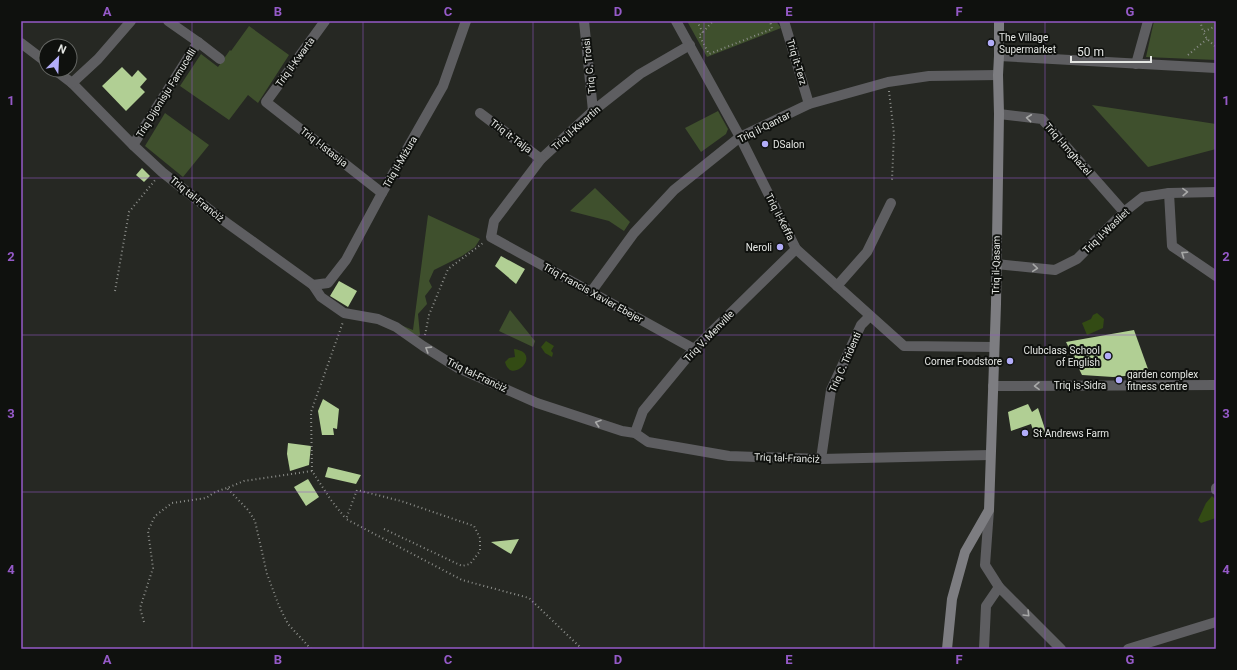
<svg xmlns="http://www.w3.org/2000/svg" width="1237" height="670" font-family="Roboto,sans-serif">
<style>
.green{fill:#3f502d}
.water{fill:#334b14}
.building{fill:#b1cf94}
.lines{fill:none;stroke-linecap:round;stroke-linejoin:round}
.path{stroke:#8c8e8a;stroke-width:2;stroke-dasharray:1 3;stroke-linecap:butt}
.street{stroke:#5e5e61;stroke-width:10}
.secondary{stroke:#7d7d81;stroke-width:10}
.oneway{stroke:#a8a9a8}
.grid{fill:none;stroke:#955ac8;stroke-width:1;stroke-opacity:0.55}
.poi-dot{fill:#b2adf9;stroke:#0f110e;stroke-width:1.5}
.labels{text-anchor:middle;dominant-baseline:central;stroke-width:4;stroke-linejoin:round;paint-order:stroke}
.poi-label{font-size:10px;fill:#e4e6e3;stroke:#0f110e;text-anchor:start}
.street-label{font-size:10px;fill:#e4e6e3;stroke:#0f110e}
.neatline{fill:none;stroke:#955ac8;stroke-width:1.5}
.grid-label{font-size:13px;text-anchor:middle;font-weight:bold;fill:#955ac8}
</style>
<rect width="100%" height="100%" fill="#262823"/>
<g class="green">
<path d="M 687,21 L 776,21 L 781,28 L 707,57 Z"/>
<path d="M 1154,21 L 1216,21 L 1216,60 L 1146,57 Z"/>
<path d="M 249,26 L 289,55 L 258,103 L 248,95 L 229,120 L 180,86 L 201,54 L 218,67 L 230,50 L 231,51 Z"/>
<path d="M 1092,105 L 1216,124 L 1216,149 L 1148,167 Z"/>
<path d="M 718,111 L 728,129 L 726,134 L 701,152 L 685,128 Z"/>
<path d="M 165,113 L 209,145 L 183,177 L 145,146 Z"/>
<path d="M 595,188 L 630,222 L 624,231 L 609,221 L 570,211 Z"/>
<path d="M 428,215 L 480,239 L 475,247 L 462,256 L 434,270 L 429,281 L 432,287 L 425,296 L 427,304 L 418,314 L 420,335 L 418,337 L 398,324 L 413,330 Z"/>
<path d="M 510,310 L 535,341 L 533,347 L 499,331 Z"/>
</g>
<g class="water">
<path d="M 1097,313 L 1104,319 L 1103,328 L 1087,335 L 1082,323 L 1091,319 L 1093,315 Z"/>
<path d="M 546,341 L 554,346 L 551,351 L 553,353 L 552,357 L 545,353 L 541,347 Z"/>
<path d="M 514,349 C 544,353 511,386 505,362 L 509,358 L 515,357 Z"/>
<path d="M 1212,496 L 1216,500 L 1216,518 L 1201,523 L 1198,520 L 1206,503 Z"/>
</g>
<g class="building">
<path d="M 122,67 L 132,77 L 138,70 L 147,79 L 140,87 L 145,92 L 126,111 L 102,86 Z"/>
<path d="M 142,168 L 150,176 L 144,182 L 136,175 Z"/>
<path d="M 501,256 L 525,269 L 516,284 L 495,266 Z"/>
<path d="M 339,281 L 357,291 L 348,307 L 330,296 Z"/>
<path d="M 1134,330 L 1148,369 L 1147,374 L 1113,377 L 1082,375 L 1066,342 Z"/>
<path d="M 323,399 L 339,409 L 337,429 L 333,428 L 334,435 L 322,435 L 318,411 Z"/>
<path d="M 1028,404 L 1032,412 L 1038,408 L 1046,432 L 1035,436 L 1031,424 L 1011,431 L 1008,412 Z"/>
<path d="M 288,443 L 311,446 L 309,465 L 290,471 L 287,454 Z"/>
<path d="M 328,467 L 361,475 L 356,484 L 325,477 Z"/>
<path d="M 308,479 L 319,497 L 306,506 L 294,487 Z"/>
<path d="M 519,539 L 511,554 L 491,542 Z"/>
</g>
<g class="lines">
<g class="path">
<path d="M 697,21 L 703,33 L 699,35 L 709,54 L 772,29 L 770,21"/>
<path d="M 1200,21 L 1203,31"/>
<path d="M 1216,26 L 1203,32 L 1207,39 L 1216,47"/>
<path d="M 703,32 L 713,21"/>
<path d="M 1188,55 L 1207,39"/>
<path d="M 889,91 L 894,134 L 892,180"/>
<path d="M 115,291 L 129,212 L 156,179"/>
<path d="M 425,335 L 429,315 L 448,269 L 483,243"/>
<path d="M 312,471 L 311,412 L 343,322"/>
<path d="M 384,529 L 462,566 L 470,564 L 480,551 L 480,538 L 474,526 L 401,501 L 357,490 L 346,519 L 462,580 L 529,598 L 582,649"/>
<path d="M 144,622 L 140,608 L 153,568 L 148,531 L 155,516 L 172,503 L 206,498 L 215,492 L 227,488"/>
<path d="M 311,649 L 288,624 L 279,606 L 267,574 L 255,521 L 248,510 L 227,488 L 244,481 L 312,471 L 331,500 L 346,519"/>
</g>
<g class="street">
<path d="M 168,21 L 198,42 L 220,59"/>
<path d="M 325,21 L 266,102 L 382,193"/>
<path d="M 584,21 L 593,111"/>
<path d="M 676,21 L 740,137 L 796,249 L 904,346 L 994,347"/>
<path d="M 784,21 L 809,104"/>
<path d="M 21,43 L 46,62"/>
<path d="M 690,45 L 640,74 L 593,111 L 541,159 L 494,221 L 491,237 L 694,349"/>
<path d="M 999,56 L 1216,68"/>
<path d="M 1136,64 L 1148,21"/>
<path d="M 55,70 L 72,83 L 133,145 L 162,172 L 220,218 L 313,285 L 321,297 L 344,313 L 378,319 L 396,327 L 423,346 L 458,368 L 537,403 L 622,431 L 635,433 L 648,442 L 729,456 L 821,459 L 990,455"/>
<path d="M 72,83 L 98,59 L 131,21"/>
<path d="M 480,113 L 541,159"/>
<path d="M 999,114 L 1042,119 L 1124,212"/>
<path d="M 133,145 L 198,42"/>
<path d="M 1169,193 L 1172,246 L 1216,276"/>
<path d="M 996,264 L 1055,270 L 1077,259 L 1124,212 L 1143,197 L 1169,193 L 1216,192"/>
<path d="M 313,285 L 328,283 L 346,260 L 382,193 L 443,86 L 466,21"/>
<path d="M 837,286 L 867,252 L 891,203"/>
<path d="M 591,292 L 634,233 L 674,190 L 740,137 L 809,104 L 888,82 L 929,76 L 998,75"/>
<path d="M 993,386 L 1216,385"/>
<path d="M 635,433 L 643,411 L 694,349 L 796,249"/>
<path d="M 821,459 L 831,390 L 861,325 L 870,316"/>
<path d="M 1216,488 L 1216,490"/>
<path d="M 989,510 L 985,565 L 999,587 L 1061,649"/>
<path d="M 984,649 L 986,606 L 999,587"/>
<path d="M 1128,649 L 1216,622"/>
</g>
<path class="secondary" d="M 947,649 L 952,599 L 965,552 L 989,510 L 996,304 L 999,114 L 998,75 L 999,56 L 999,21"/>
</g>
<defs><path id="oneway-chevron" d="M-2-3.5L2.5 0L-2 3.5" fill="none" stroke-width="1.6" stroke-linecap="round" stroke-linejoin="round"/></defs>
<g class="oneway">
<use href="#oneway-chevron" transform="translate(1029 118) rotate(-174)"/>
<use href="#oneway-chevron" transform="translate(1185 192) rotate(-2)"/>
<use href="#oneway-chevron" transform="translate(1184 254) rotate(-146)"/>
<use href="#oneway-chevron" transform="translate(1035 268) rotate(5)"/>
<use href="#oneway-chevron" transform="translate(428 349) rotate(-148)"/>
<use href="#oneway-chevron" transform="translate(1037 386) rotate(179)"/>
<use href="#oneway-chevron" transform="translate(598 423) rotate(-162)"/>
<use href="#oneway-chevron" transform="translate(1027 614) rotate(45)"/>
</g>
<path class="grid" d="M 192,21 L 192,649M 363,21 L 363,649M 533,21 L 533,649M 704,21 L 704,649M 874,21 L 874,649M 1045,21 L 1045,649M 21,178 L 1216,178M 21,335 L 1216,335M 21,492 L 1216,492"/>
<g class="poi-dot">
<circle cx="991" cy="43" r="4"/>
<circle cx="765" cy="144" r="4"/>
<circle cx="780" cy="247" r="4"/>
<circle cx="1108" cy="356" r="4"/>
<circle cx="1010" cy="361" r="4"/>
<circle cx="1119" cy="380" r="4"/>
<circle cx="1025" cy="433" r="4"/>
</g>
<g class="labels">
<g class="poi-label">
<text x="999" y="37">The Village<tspan x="999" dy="12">Supermarket</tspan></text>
<text x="773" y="144">DSalon</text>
<text x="772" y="247" text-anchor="end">Neroli</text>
<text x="1100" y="350" text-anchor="end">Clubclass School<tspan x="1100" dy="12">of English</tspan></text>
<text x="1002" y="361" text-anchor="end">Corner Foodstore</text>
<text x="1127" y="374">garden complex<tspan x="1127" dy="12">fitness centre</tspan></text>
<text x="1033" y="433">St Andrews Farm</text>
</g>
<g class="street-label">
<text transform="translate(295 62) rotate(-54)">Triq il-Kwarta</text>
<text transform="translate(797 62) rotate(73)">Triq it-Terz</text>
<text transform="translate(589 66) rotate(-96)">Triq C. Troisi</text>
<text transform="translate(166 93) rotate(-58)">Triq Dijonisju Famucelli</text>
<text transform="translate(764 127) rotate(-27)">Triq il-Qantar</text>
<text transform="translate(576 128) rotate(-42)">Triq il-Kwartin</text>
<text transform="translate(511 136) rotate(37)">Triq it-Talja</text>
<text transform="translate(324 147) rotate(38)">Triq l-Istasija</text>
<text transform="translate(1068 149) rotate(49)">Triq l-Imgħażel</text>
<text transform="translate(400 162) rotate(-60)">Triq il-Miżura</text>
<text transform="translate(197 199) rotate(39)">Triq tal-Franċiż</text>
<text transform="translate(780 217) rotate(63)">Triq il-Keffa</text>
<text transform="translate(1106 231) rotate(-44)">Triq il-Wasliet</text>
<text transform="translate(996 265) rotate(-89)">Triq il-Qasam</text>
<text transform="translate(593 293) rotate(29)">Triq Francis Xavier Ebejer</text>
<text transform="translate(709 336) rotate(-46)">Triq V. Menville</text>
<text transform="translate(845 362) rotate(-66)">Triq C. Tridenti</text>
<text transform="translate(477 375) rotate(26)">Triq tal-Franċiż</text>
<text x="1080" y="385">Triq is-Sidra</text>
<text transform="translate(787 458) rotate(2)">Triq tal-Franċiż</text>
</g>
</g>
<rect width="1237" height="670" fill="none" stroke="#0f110e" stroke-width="44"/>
<g transform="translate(58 58) rotate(24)"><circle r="19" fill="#0f110e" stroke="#646663"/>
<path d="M0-3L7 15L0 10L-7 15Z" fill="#b2adf9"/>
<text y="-6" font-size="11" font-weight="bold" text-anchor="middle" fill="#e4e6e3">N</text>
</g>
<path d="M1071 56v6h80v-6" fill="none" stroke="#e4e6e3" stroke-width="2"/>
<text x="1077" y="56" font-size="12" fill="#e4e6e3" stroke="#0f110e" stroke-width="3" paint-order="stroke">50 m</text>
<rect x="22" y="22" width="1193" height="626" class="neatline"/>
<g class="grid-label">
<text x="107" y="16">A</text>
<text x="278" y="16">B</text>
<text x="448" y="16">C</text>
<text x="618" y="16">D</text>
<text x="789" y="16">E</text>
<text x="959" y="16">F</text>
<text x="1130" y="16">G</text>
<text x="11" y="105">1</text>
<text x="1226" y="105">1</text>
<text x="11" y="261">2</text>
<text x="1226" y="261">2</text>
<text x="11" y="418">3</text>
<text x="1226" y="418">3</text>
<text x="11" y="574">4</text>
<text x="1226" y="574">4</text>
<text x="107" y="664">A</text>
<text x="278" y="664">B</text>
<text x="448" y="664">C</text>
<text x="618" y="664">D</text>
<text x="789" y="664">E</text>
<text x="959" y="664">F</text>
<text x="1130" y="664">G</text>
</g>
</svg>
